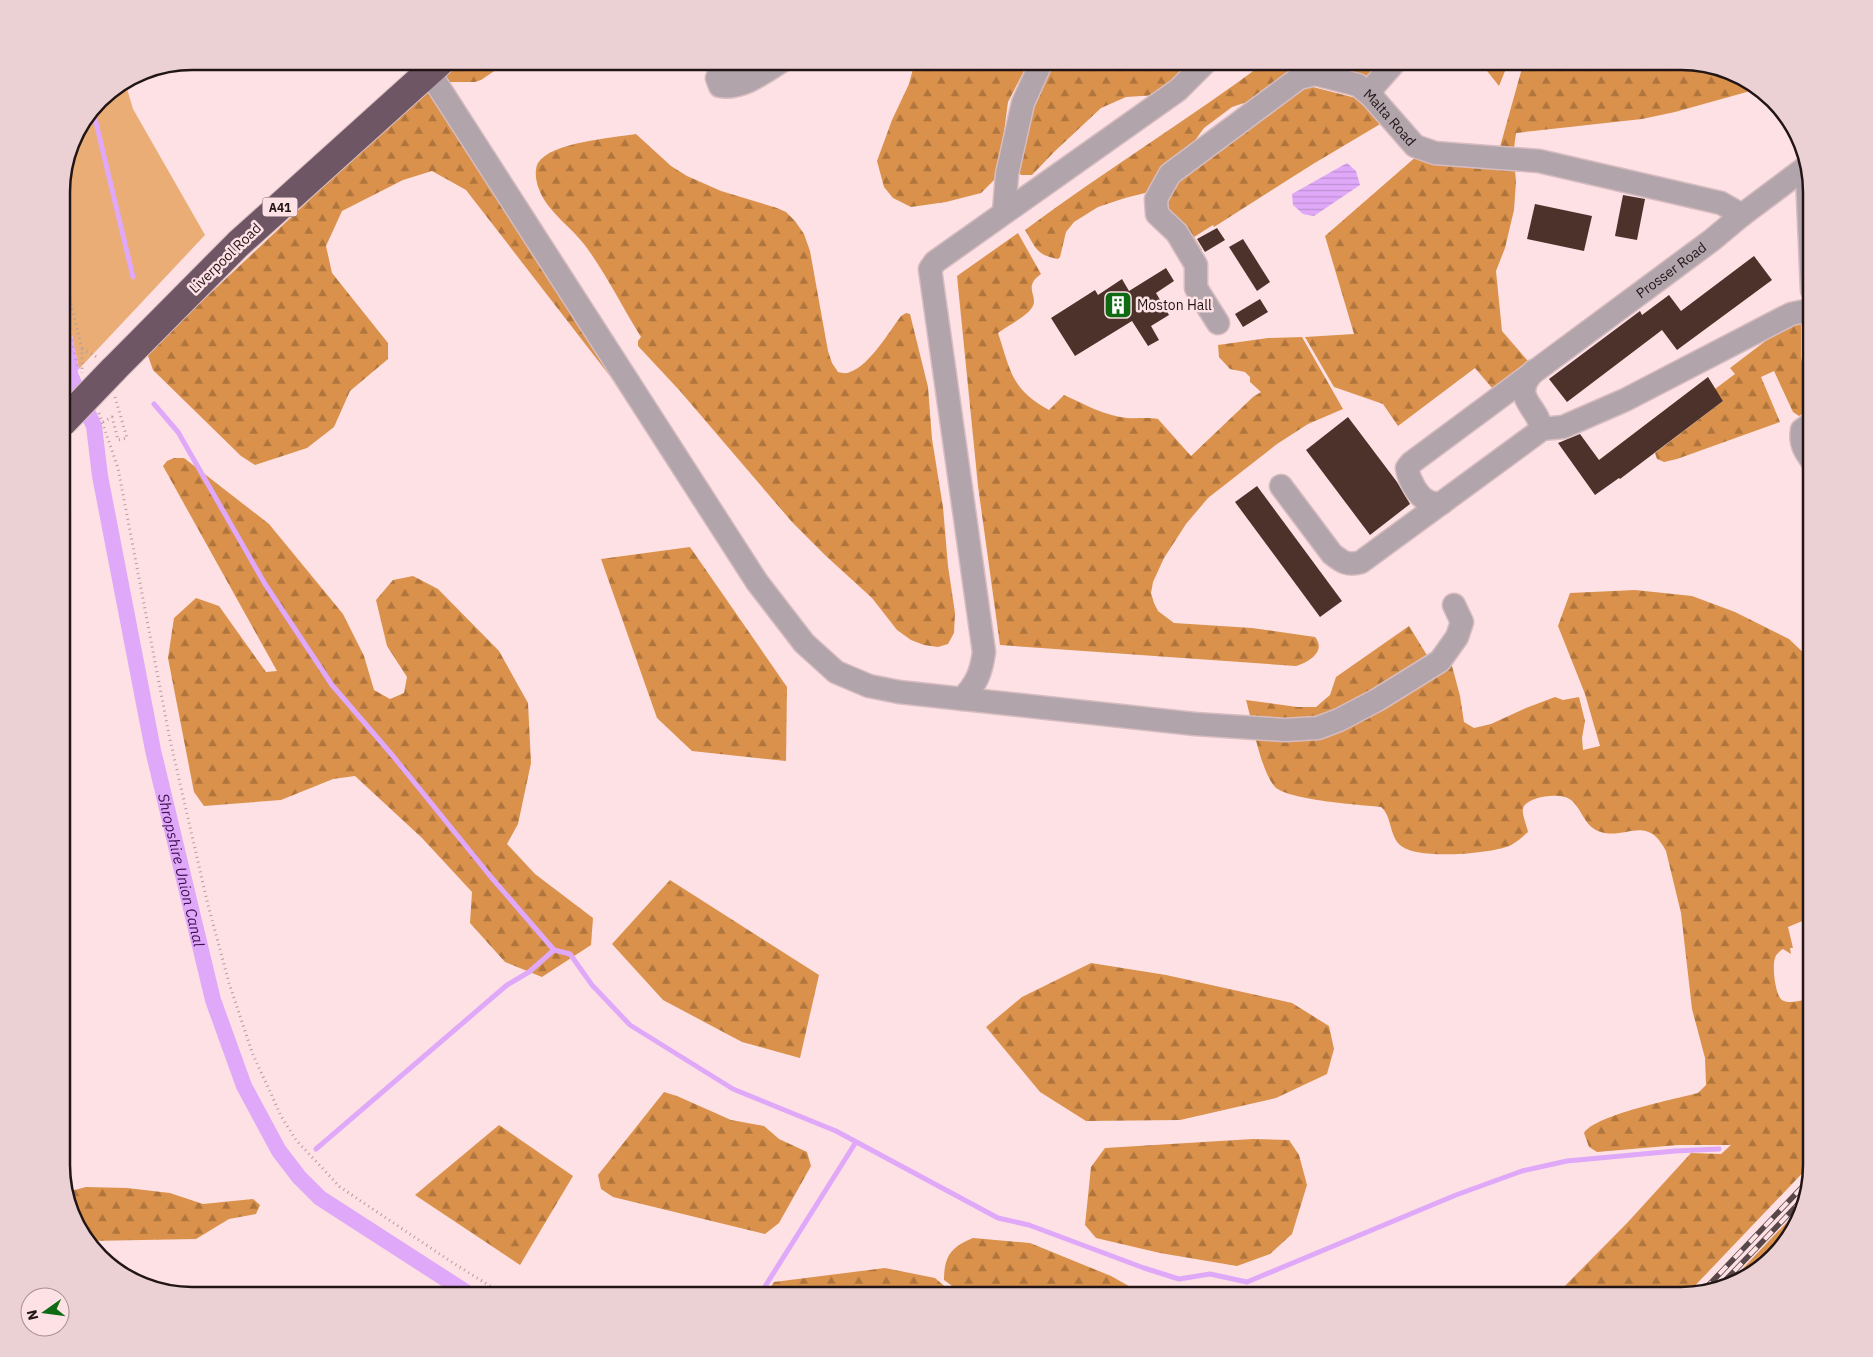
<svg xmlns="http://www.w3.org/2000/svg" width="1873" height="1357" font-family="'IBM Plex Sans',sans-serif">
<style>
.grass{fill:#eaad76}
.forest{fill:url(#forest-firs)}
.water{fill:url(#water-rules)}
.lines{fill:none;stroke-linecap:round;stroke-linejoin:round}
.stream{stroke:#dfa8f8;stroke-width:5}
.canal{stroke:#dfa8f8;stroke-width:16}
.building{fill:#4c322b}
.minor-casing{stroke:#d6bcc0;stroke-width:25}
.highway-casing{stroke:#d6bcc0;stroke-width:30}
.path{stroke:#b39c9f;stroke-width:3;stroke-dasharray:1 4;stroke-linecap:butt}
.minor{stroke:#b1a4ab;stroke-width:22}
.highway{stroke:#6f5665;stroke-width:28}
.rail-casing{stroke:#574749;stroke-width:5.5}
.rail{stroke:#fee1e5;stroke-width:4;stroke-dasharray:11;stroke-linecap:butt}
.highway-bridge-casing{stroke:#d6bcc0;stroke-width:30;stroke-linecap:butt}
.highway-bridge{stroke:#6f5665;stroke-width:28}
.labels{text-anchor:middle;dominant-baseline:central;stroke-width:5;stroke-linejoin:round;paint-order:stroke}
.shield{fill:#fee1e5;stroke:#635254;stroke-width:1}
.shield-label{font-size:12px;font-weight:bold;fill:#211516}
.street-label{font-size:14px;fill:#211516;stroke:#fee1e5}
.poi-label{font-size:14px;fill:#211516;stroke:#fee1e5;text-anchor:start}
.water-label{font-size:15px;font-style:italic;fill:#421055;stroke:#fee1e5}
.rim{fill:none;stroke:#211516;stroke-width:2.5}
</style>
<defs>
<pattern id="forest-firs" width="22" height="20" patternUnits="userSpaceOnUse" patternTransform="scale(1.25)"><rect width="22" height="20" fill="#da914b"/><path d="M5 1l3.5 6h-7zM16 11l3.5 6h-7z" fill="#b0753d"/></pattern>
<pattern id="water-rules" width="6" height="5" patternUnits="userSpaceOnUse" patternTransform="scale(1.25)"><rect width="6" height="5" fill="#dfa8f8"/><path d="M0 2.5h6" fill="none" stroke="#bf90d4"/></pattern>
</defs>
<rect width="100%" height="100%" fill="#fee1e5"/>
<path class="grass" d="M 125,82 L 133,109 L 205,235 L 79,369 L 62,286 L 62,183 L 75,134 L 105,94 Z"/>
<g class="forest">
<path d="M 459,61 L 509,61 L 481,80 L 475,82 L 445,82 L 441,77 Z"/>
<path d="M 915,61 L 1029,61 L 1008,102 L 1002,147 L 994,180 L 981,193 L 946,202 L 911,207 L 893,198 L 884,187 L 877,161 L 892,120 L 909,84 Z"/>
<path d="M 1050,61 L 1196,61 L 1157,95 L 1126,97 L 1101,108 L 1054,152 L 1032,175 L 1021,175 L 1014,166 L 1029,118 Z"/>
<path d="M 1267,61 L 1306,61 L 1256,99 L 1232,107 L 1204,128 L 1188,150 L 1145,193 L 1125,198 L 1098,207 L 1074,222 L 1066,232 L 1060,257 L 1058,259 C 1036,255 1036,248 1025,230 C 1104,171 1188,120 1267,61 Z"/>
<path d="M 1326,61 L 1385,61 L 1361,80 Z"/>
<path d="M 1479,61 L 1509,61 L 1499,86 L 1480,62 Z"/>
<path d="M 1524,61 L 1682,61 L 1723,68 L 1761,88 L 1675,112 L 1642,119 L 1516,133 L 1514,148 L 1500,147 Z"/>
<path d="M 1305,85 L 1356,98 L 1387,120 L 1313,164 L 1214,227 L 1213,225 L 1194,237 L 1202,250 L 1199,252 L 1166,207 L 1169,187 Z"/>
<path d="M 432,89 L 620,389 L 466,190 L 432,171 L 403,180 L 342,211 L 326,246 L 332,273 L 388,343 L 388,359 L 350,391 L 334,427 L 307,448 L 255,465 L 241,456 L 153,370 L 147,353 L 321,189 Z"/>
<path d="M 636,134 L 671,166 L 687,176 L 721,191 L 777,208 L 786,212 L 795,221 L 804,234 L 810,251 L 828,351 L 832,363 L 838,372 C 842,373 847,374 850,372 C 869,366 889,332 901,316 L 906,313 L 910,314 L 928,387 L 932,439 L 943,507 L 948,566 L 955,613 L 954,633 L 948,644 L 938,647 L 924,645 L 911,640 L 897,630 L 872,598 L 826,556 L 792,522 L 680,391 L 638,346 L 638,341 L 641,337 C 623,308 607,276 587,248 C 574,229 546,211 539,189 C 536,182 534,170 538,163 C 551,142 612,138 636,134 Z"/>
<path d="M 1418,155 L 1514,161 L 1516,181 L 1514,210 L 1505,248 L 1496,271 L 1502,331 L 1528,361 L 1492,388 L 1475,368 L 1398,426 L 1383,404 L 1334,387 L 1305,337 L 1354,334 L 1325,236 Z"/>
<path d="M 1018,233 L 1041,274 C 1021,288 1041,297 1031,309 C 1024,318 1007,326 998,333 C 1011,372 1011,389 1049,410 L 1064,395 C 1084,404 1105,416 1127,418 C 1137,419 1147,417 1158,419 L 1191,456 L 1253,397 L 1261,392 L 1250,382 L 1250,377 L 1245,372 L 1230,369 L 1219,357 L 1218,345 L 1268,338 L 1302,337 L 1343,409 L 1308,424 L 1277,444 L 1208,498 L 1186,524 L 1164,558 L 1153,582 L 1151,593 L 1154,603 L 1158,611 L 1174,623 L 1252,628 L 1315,637 C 1327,651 1308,663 1296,666 L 1000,645 L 978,486 L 957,276 Z"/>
<path d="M 1793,320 L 1801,321 L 1801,357 L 1810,401 L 1806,412 L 1799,416 L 1793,412 L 1774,371 L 1761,377 L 1780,422 L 1677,459 L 1664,462 L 1657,459 L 1655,453 L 1723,401 L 1715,389 L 1735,374 L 1730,368 Z"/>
<path d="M 174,458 L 184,458 L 269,524 L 343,614 L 364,656 L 374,690 L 390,699 L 404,693 L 407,677 L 387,646 L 376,600 L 393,580 L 413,576 L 438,589 L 499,651 L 528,703 L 531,763 L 518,824 L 507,844 L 535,874 L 593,918 L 591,945 L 542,977 L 505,962 L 470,923 L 472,892 L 422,838 L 355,776 L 333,779 L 281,800 L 204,806 L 194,792 L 168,658 L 174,618 L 196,598 L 219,606 L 266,672 L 277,671 L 163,466 L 167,461 Z"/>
<path d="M 690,547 L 787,687 L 786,761 L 692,751 L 657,718 L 601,559 Z"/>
<path d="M 1635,590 L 1692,596 L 1735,612 L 1789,639 L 1812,661 L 1812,917 L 1788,927 L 1793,948 L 1790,948 L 1791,954 L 1783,949 C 1780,951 1776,954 1775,958 C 1772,966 1775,995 1782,1000 C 1788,1004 1798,1001 1805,1000 L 1807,1008 L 1812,1008 L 1812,1163 L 1687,1294 L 1681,1296 L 1555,1296 L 1628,1222 L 1691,1153 L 1721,1154 L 1731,1145 L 1678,1145 L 1597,1152 L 1589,1147 L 1584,1133 C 1595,1115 1675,1099 1698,1093 L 1706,1085 L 1705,1058 L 1692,1009 L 1681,913 L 1666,851 C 1646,812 1625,842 1598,831 C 1584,825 1582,809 1571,800 C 1561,792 1531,796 1524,806 C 1520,812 1527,825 1528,832 C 1522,837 1514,845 1506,847 C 1485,854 1416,860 1400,845 C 1389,835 1392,816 1381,807 C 1361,805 1288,800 1275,787 C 1261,772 1252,721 1246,700 L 1297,707 L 1316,707 L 1330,695 L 1336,677 L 1409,626 L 1433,665 L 1451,662 L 1460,696 L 1464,722 L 1474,728 L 1491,724 L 1526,708 L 1555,697 L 1563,700 L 1579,697 L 1585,721 L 1582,738 L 1583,750 L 1600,746 L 1585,694 L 1558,626 L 1570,593 Z"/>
<path d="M 670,880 L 819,975 L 800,1058 L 742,1042 L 663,1000 L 612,944 Z"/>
<path d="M 1091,963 L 1166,975 L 1292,1003 L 1329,1026 L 1334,1049 L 1327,1074 L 1276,1098 L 1180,1120 L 1086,1121 L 1040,1092 L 986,1027 L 1022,997 Z"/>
<path d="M 664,1092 L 677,1096 L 731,1120 L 764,1126 L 779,1139 L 807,1152 L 811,1166 L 779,1223 L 765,1234 L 613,1197 L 601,1189 L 598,1175 Z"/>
<path d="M 499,1125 L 573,1176 L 520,1265 L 415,1195 Z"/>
<path d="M 1253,1139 L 1289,1140 L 1299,1155 L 1307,1185 L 1292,1234 L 1270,1254 L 1237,1266 L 1160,1253 L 1096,1238 L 1085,1225 L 1091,1167 L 1105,1148 Z"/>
<path d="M 86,1187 L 127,1188 L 170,1193 L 203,1204 L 253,1199 L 260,1205 L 256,1214 L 229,1219 L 196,1239 L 89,1241 L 75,1223 L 67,1192 Z"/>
<path d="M 1806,1202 L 1805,1208 L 1785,1244 L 1739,1282 L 1727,1285 Z"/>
<path d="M 973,1238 L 1030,1243 L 1111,1276 L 1143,1294 L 1142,1296 L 966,1296 L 944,1280 C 944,1256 951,1247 973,1238 Z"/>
<path d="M 885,1268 L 935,1278 L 956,1296 L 765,1296 L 774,1282 Z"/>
</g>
<g class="water">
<path d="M 1347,163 L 1356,171 L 1360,185 L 1314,216 L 1303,214 L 1293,205 L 1292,194 Z"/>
<path d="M 62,286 L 79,369 L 62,386 Z"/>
</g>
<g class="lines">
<g class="stream">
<path d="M 93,110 L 133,277"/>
<path d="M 154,404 L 178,432 L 265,584 L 332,685 L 393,756 L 491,877 L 554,950 L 570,954 L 592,985 L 630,1025 L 733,1089 L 836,1131 L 998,1218 L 1029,1225 L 1144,1268 L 1179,1279 L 1210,1274 L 1247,1282 L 1456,1195 L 1522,1171 L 1567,1161 L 1675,1151 L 1719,1149"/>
<path d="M 316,1149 L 507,985 L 529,972 L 554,950"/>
<path d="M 759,1296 L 856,1142"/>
</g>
<path class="canal" id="s1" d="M 62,343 L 71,377 L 94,426 L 100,476 L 153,750 L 213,1000 L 244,1086 L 279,1151 L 299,1177 L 320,1198 L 472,1296"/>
</g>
<g class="building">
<path d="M 1623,195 L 1645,199 L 1637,240 L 1615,236 Z"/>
<path d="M 1535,204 L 1592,216 L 1584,251 L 1527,239 Z"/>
<path d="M 1217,228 L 1225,240 L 1205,252 L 1197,239 Z"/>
<path d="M 1243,239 L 1270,282 L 1257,291 L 1229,247 Z"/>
<path d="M 1754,256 L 1772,280 L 1677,350 L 1662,330 L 1567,402 L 1549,379 L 1640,311 L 1642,315 L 1669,295 L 1681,311 Z"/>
<path d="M 1166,268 L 1174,281 L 1156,293 L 1169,315 L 1151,326 L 1159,340 L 1148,346 L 1132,321 L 1075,356 L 1051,318 L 1095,290 L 1098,295 L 1122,279 L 1129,291 Z"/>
<path d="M 1260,299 L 1268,312 L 1243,327 L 1235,314 Z"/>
<path d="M 1708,377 L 1723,401 L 1620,479 L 1619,478 L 1595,495 L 1558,443 L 1580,434 L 1599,460 Z"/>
<path d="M 1348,417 L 1397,482 L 1410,504 L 1370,535 L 1306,450 Z"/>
<path d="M 1257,486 L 1342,601 L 1320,617 L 1235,502 Z"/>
</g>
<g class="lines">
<defs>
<g id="minor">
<path d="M 765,71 L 729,69 L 720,72 L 717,78 L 720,86 C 741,90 765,72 782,61"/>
<path d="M 429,72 L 757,582 L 804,643 L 836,672 L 869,686 L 899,692 L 1195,724 L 1285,730 L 1318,728 L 1339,720 L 1377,700 L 1440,661 L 1457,637 L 1462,622 L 1454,605"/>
<path d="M 1372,97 L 1373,87 L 1396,61"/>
<path d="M 1807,173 L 1812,290"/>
<path d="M 1004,212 L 1007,174 L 1023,103 L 1042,61"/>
<path id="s2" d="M 1218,323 L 1196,288 L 1196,265 L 1177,233 L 1157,214 L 1156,199 L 1170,174 L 1299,78 L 1315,74 L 1358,85 L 1372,97 L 1415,146 L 1435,153 L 1539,161 L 1721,203 L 1742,215"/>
<path d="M 1812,423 L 1802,430 C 1800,443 1804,450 1812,461"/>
<path d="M 1541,429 L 1563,427 L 1625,400 L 1791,314 L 1810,310"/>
<path d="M 1281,486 L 1332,554 C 1342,562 1348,566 1361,562 L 1537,433 L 1541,429 C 1539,406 1509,398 1534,371"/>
<path id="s3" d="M 1442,503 C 1438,503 1434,504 1430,502 C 1418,498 1409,480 1407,468 L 1411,463 L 1712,240 L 1742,215 L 1806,167"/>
<path d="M 962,699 C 977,683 981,673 984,652 L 930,269 L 935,262 L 1178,90 L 1207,61"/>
</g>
<path id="highway" d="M 113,370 L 238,244 L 441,61"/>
</defs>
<use href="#minor" class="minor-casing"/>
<use href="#highway" class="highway-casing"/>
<g class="path">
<path d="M 62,265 L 82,349 L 82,373"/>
<path d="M 82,349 L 97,357"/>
<path d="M 99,413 L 118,468 L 169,735 L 207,901 L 229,983 L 253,1055 L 267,1085 L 281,1116 L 296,1140 L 340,1187 L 450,1261 L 506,1296"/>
<path d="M 103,422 L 112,417 L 118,440 L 127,438 L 115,397"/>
<path d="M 62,450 L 67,443"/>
</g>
<use href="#minor" class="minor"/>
<use href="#highway" class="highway"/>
<defs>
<g id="rail">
<path d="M 1719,1287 L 1807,1195"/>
<path d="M 1704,1290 L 1809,1180"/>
</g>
</defs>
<use href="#rail" class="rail-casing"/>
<use href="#rail" class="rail"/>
<defs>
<path id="highway-bridge" d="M 62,423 L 113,370"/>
</defs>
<use href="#highway-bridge" class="highway-bridge-casing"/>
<use href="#highway-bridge" class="highway-bridge"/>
</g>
<defs>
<symbol id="building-square" viewBox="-11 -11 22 22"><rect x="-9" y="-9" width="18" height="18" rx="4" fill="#0e6a13" stroke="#fee1e5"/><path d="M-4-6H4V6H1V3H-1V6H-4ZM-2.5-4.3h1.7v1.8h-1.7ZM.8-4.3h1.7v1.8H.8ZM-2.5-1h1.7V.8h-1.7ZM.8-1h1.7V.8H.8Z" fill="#fff"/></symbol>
</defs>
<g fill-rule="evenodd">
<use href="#building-square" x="1102" y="289" width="32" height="32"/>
</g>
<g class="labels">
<rect class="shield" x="262.5" y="197.5" width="35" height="19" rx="4"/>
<g class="shield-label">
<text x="280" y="207">A41</text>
</g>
<g class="street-label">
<text stroke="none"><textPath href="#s2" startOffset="440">Malta Road</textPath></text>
<text transform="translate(225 258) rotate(-44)">Liverpool Road</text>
<text stroke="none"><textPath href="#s3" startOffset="385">Prosser Road</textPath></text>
</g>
<g class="poi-label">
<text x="1137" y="305">Moston Hall</text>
</g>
<g class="water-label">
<text stroke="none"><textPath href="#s1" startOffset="542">Shropshire Union Canal</textPath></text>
</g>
</g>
<path d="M0 0H1873V1357H0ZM192 70H1681A122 122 0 0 1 1803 192V1165A122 122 0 0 1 1681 1287H192A122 122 0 0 1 70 1165V192A122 122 0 0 1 192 70Z" fill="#ecd1d4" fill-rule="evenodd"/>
<path class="rim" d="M192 70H1681A122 122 0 0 1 1803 192V1165A122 122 0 0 1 1681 1287H192A122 122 0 0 1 70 1165V192A122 122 0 0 1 192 70Z"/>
<g transform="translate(45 1312) rotate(256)"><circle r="24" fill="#fee1e5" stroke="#a68f92"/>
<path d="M0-4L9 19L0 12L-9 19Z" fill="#0e6a13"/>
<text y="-8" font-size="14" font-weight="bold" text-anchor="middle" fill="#211516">N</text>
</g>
</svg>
